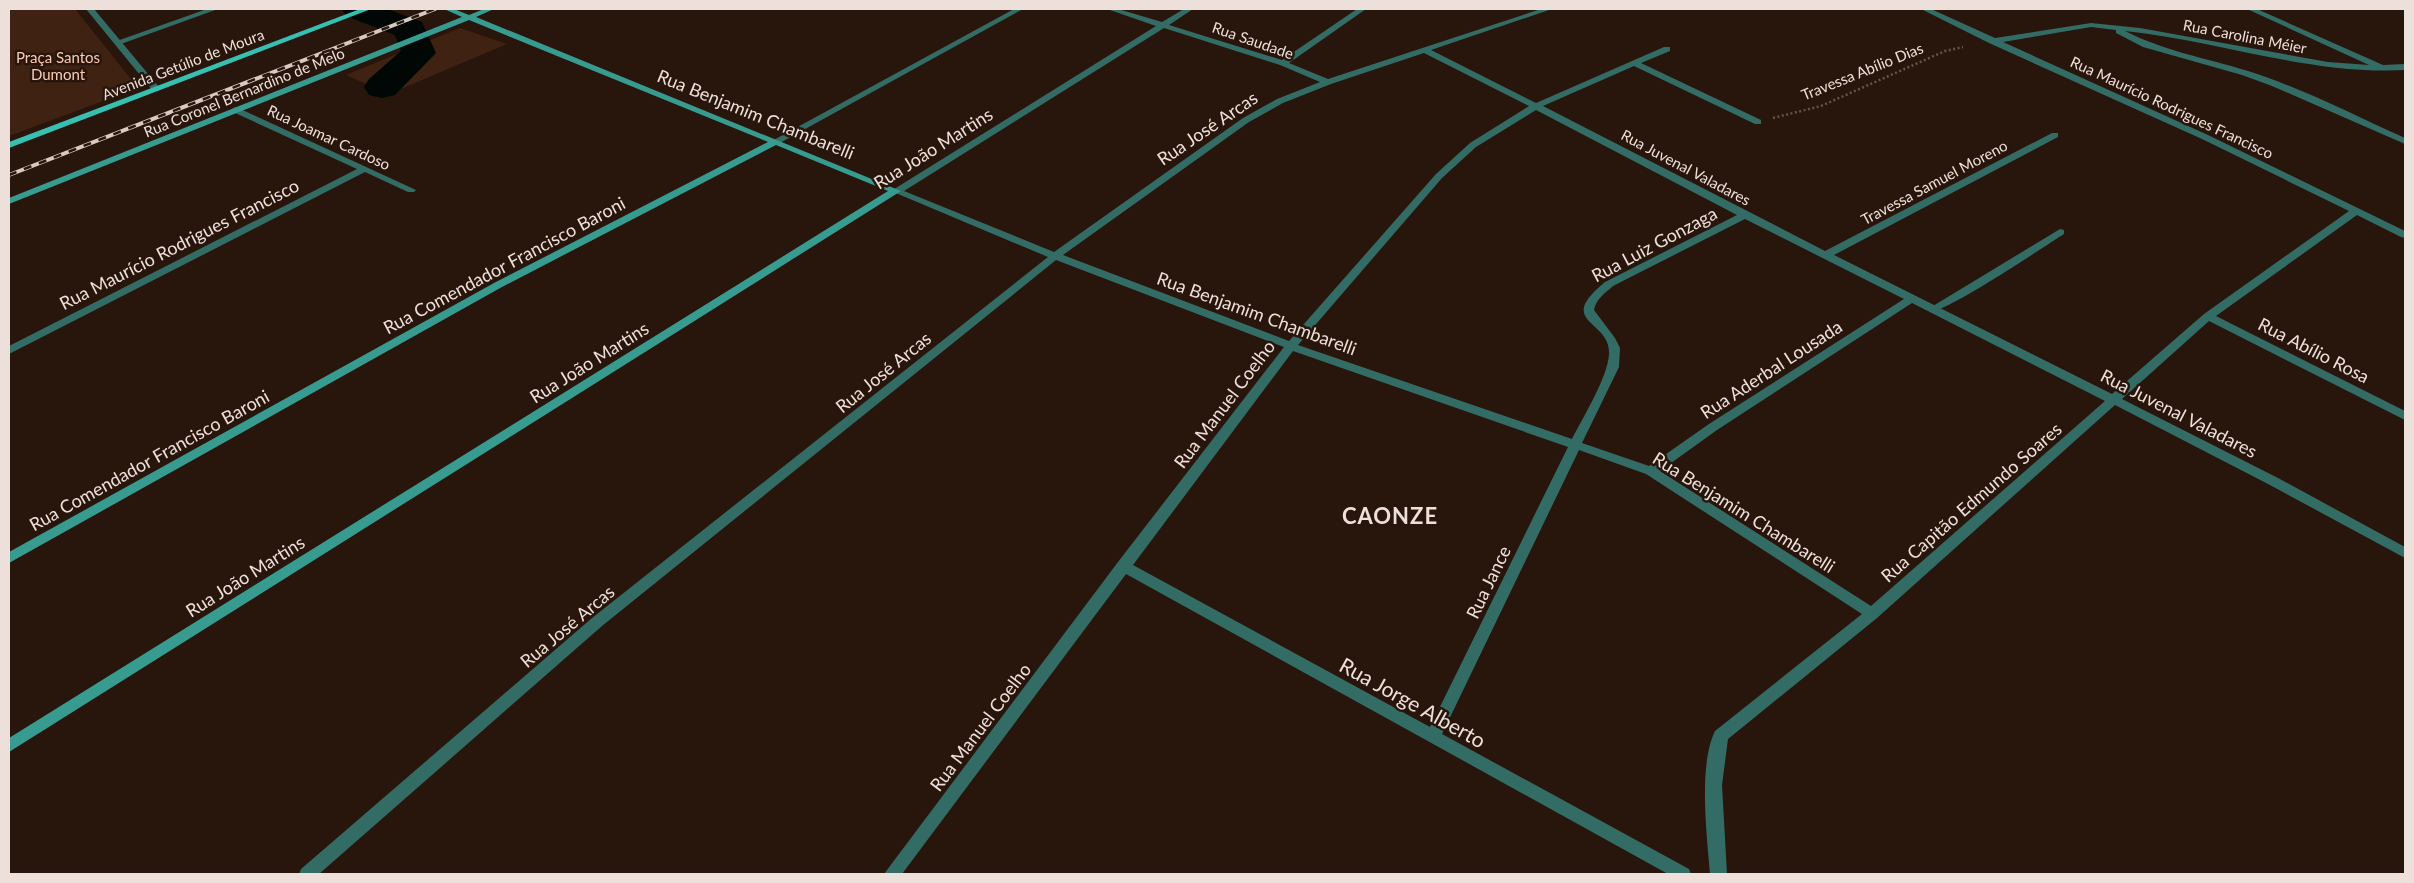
<svg xmlns="http://www.w3.org/2000/svg" width="2414" height="883" font-family="Lato,sans-serif">
<style>
.green{fill:#402213}
.lines{fill:none;stroke-linecap:round;stroke-linejoin:round}
.river{fill:#000705;fill-rule:evenodd}
.path{stroke:#66544c;stroke-width:2.5;stroke-dasharray:2 2.5;stroke-linecap:butt}
.lane{fill:#336c65;fill-rule:evenodd}
.street{fill:#336c65;fill-rule:evenodd}
.secondary{fill:#389b90;fill-rule:evenodd}
.primary{fill:#37bfb2;fill-rule:evenodd}
.rail-casing{stroke:#d8cac3;stroke-width:4}
.rail{stroke:#28150c;stroke-width:2.5;stroke-dasharray:8;stroke-linecap:butt}
.labels{text-anchor:middle;dominant-baseline:central;stroke-width:5;stroke-linejoin:round;paint-order:stroke}
.far-street-label{font-size:15px;fill:#eddfd9;stroke:#28150c}
.far-park-label{font-size:15px;fill:#fbcbb4;stroke:#28150c}
.street-label{font-size:18px;fill:#eddfd9;stroke:#28150c}
.near-street-label{font-size:21px;fill:#eddfd9;stroke:#28150c}
.district-label{font-size:22px;font-weight:bold;letter-spacing:1px;fill:#eddfd9;stroke:#28150c}
</style>
<rect width="100%" height="100%" fill="#28150c"/>
<g class="green">
<path d="M 9,9 L 75,9 L 138,88 L 9,136 Z"/>
<path d="M 460,28 L 507,44 L 389,94 L 346,75 Z"/>
</g>
<g class="lines">
<path class="river" d="M 342,9 L 387,9 L 422,22 L 436,53 L 395,95 L 382,98 L 369,95 L 364,87 L 369,79 L 401,51 L 395,35 L 346,16 Z"/>
<path class="path" d="M 1773,118 L 1821,106 L 1945,51 L 1963,47"/>
<g class="lane">
<path d="M 207,9 L 218,9 L 121,44 L 114,42 Z"/>
<path d="M 2060,229 L 2064,230 L 2064,234 C 2045,246 1943,315 1930,311 L 1928,309 Z"/>
</g>
<g class="street">
<path d="M 86,9 L 94,9 L 159,87 L 159,91 L 153,91 Z"/>
<path d="M 1014,9 L 1023,9 L 778,144 L 772,144 L 770,142 Z"/>
<path d="M 1107,9 L 1118,9 L 1162,22 L 1184,9 L 1193,9 L 1169,25 L 1282,60 L 1357,9 L 1366,9 L 1289,63 L 1328,79 L 1541,9 L 1552,9 L 1431,50 L 1536,103 L 1664,47 L 1670,47 L 1670,51 L 1641,63 L 1761,120 L 1761,124 L 1755,124 L 1634,66 L 1543,106 L 1825,251 L 2052,133 L 2058,133 L 2058,137 L 1834,255 L 2112,394 L 2204,314 L 2349,211 L 2202,139 L 1989,43 L 1921,9 L 1931,9 L 1995,38 L 2091,23 L 2140,28 L 2328,62 L 2369,65 L 2247,9 L 2257,9 L 2383,65 L 2405,64 L 2405,70 C 2310,75 2219,41 2125,31 C 2164,51 2206,58 2248,71 C 2302,88 2353,115 2405,138 L 2405,144 L 2272,86 L 2242,75 L 2143,47 L 2116,33 L 2116,30 L 2091,27 L 2003,42 L 2208,135 L 2405,231 L 2405,238 L 2401,237 L 2357,215 L 2216,316 L 2405,411 L 2405,420 L 2209,321 L 2122,399 L 2278,478 L 2405,547 L 2405,558 L 2268,484 L 2115,405 L 1877,618 L 1728,739 L 1722,785 L 1727,874 L 1710,874 C 1707,836 1698,766 1715,731 L 1862,614 L 1646,474 L 1579,450 L 1442,734 L 1689,869 L 1691,874 L 1668,874 L 1126,574 L 902,874 L 884,874 L 1118,562 L 1284,347 L 1056,260 L 602,626 L 319,874 L 299,874 L 301,869 L 592,618 L 1048,257 L 891,191 L 1156,26 ZM 1164,28 L 1280,65 L 1320,82 L 1277,99 L 1243,118 L 1054,252 L 904,191 ZM 1424,53 L 1529,106 L 1470,143 L 1436,174 L 1289,341 L 1063,255 L 1249,122 L 1283,103 L 1331,84 ZM 1536,110 L 1737,215 L 1605,282 C 1554,324 1611,319 1609,354 C 1608,377 1583,417 1572,439 L 1298,345 L 1442,178 L 1476,147 ZM 1745,219 L 1904,299 L 1709,424 L 1649,466 L 1582,443 L 1619,367 L 1620,348 L 1615,338 L 1594,310 C 1596,299 1604,294 1613,286 ZM 1912,303 L 2105,401 L 1871,606 L 1660,471 L 1717,430 ZM 1293,351 L 1568,447 L 1430,727 L 1133,565 Z"/>
<path d="M 236,107 L 416,190 L 414,192 L 408,192 L 365,172 L 9,354 L 9,346 L 357,169 L 233,112 L 233,108 Z"/>
</g>
<path class="secondary" d="M 444,9 L 454,9 L 469,15 L 484,9 L 494,9 L 476,17 L 901,191 L 9,752 L 9,738 L 888,191 L 776,145 L 502,287 L 9,563 L 9,552 L 494,283 L 768,142 L 469,20 L 9,204 L 9,198 L 462,17 Z"/>
<path class="primary" d="M 360,9 L 371,9 L 9,148 L 9,142 Z"/>
<defs>
<path id="rail" d="M 9,175 L 435,9"/>
</defs>
<use href="#rail" class="rail-casing"/>
<use href="#rail" class="rail"/>
</g>
<g class="labels">
<g class="far-street-label">
<text transform="translate(2245 36) rotate(11)">Rua Carolina Méier</text>
<text transform="translate(1253 40) rotate(19)">Rua Saudade</text>
<text transform="translate(183 64) rotate(-21)">Avenida Getúlio de Moura</text>
<text transform="translate(1862 71) rotate(-22)">Travessa Abílio Dias</text>
<text transform="translate(244 92) rotate(-22)">Rua Coronel Bernardino de Melo</text>
<text transform="translate(2172 107) rotate(25)">Rua Maurício Rodrigues Francisco</text>
<text transform="translate(329 137) rotate(25)">Rua Joamar Cardoso</text>
<text transform="translate(1686 167) rotate(28)">Rua Juvenal Valadares</text>
<text transform="translate(1934 182) rotate(-28)">Travessa Samuel Moreno</text>
</g>
<g class="far-park-label">
<text x="58" y="57">Praça Santos<tspan x="58" dy="17">Dumont</tspan></text>
</g>
<g class="street-label">
<text transform="translate(756 114) rotate(22)">Rua Benjamim Chambarelli</text>
<text transform="translate(1207 128) rotate(-34)">Rua José Arcas</text>
<text transform="translate(933 148) rotate(-32)">Rua João Martins</text>
<text transform="translate(179 244) rotate(-27)">Rua Maurício Rodrigues Francisco</text>
<text transform="translate(1654 244) rotate(-28)">Rua Luiz Gonzaga</text>
<text transform="translate(504 265) rotate(-28)">Rua Comendador Francisco Baroni</text>
<text transform="translate(1257 313) rotate(20)">Rua Benjamim Chambarelli</text>
<text transform="translate(2314 350) rotate(27)">Rua Abílio Rosa</text>
<text transform="translate(589 362) rotate(-32)">Rua João Martins</text>
<text transform="translate(1771 369) rotate(-33)">Rua Aderbal Lousada</text>
<text transform="translate(883 372) rotate(-39)">Rua José Arcas</text>
<text transform="translate(1224 404) rotate(-53)">Rua Manuel Coelho</text>
<text transform="translate(2179 413) rotate(27)">Rua Juvenal Valadares</text>
<text transform="translate(149 460) rotate(-29)">Rua Comendador Francisco Baroni</text>
<text transform="translate(1971 502) rotate(-41)">Rua Capitão Edmundo Soares</text>
<text transform="translate(1744 512) rotate(32)">Rua Benjamim Chambarelli</text>
<text transform="translate(245 576) rotate(-32)">Rua João Martins</text>
<text transform="translate(1488 582) rotate(-64)">Rua Jance</text>
<text transform="translate(567 626) rotate(-40)">Rua José Arcas</text>
<text transform="translate(980 727) rotate(-53)">Rua Manuel Coelho</text>
</g>
<g class="near-street-label">
<text transform="translate(1413 702) rotate(29)">Rua Jorge Alberto</text>
</g>
<g class="district-label">
<text x="1390" y="515">CAONZE</text>
</g>
</g>
<rect width="2414" height="883" fill="none" stroke="#eddfd9" stroke-width="20"/>
</svg>
